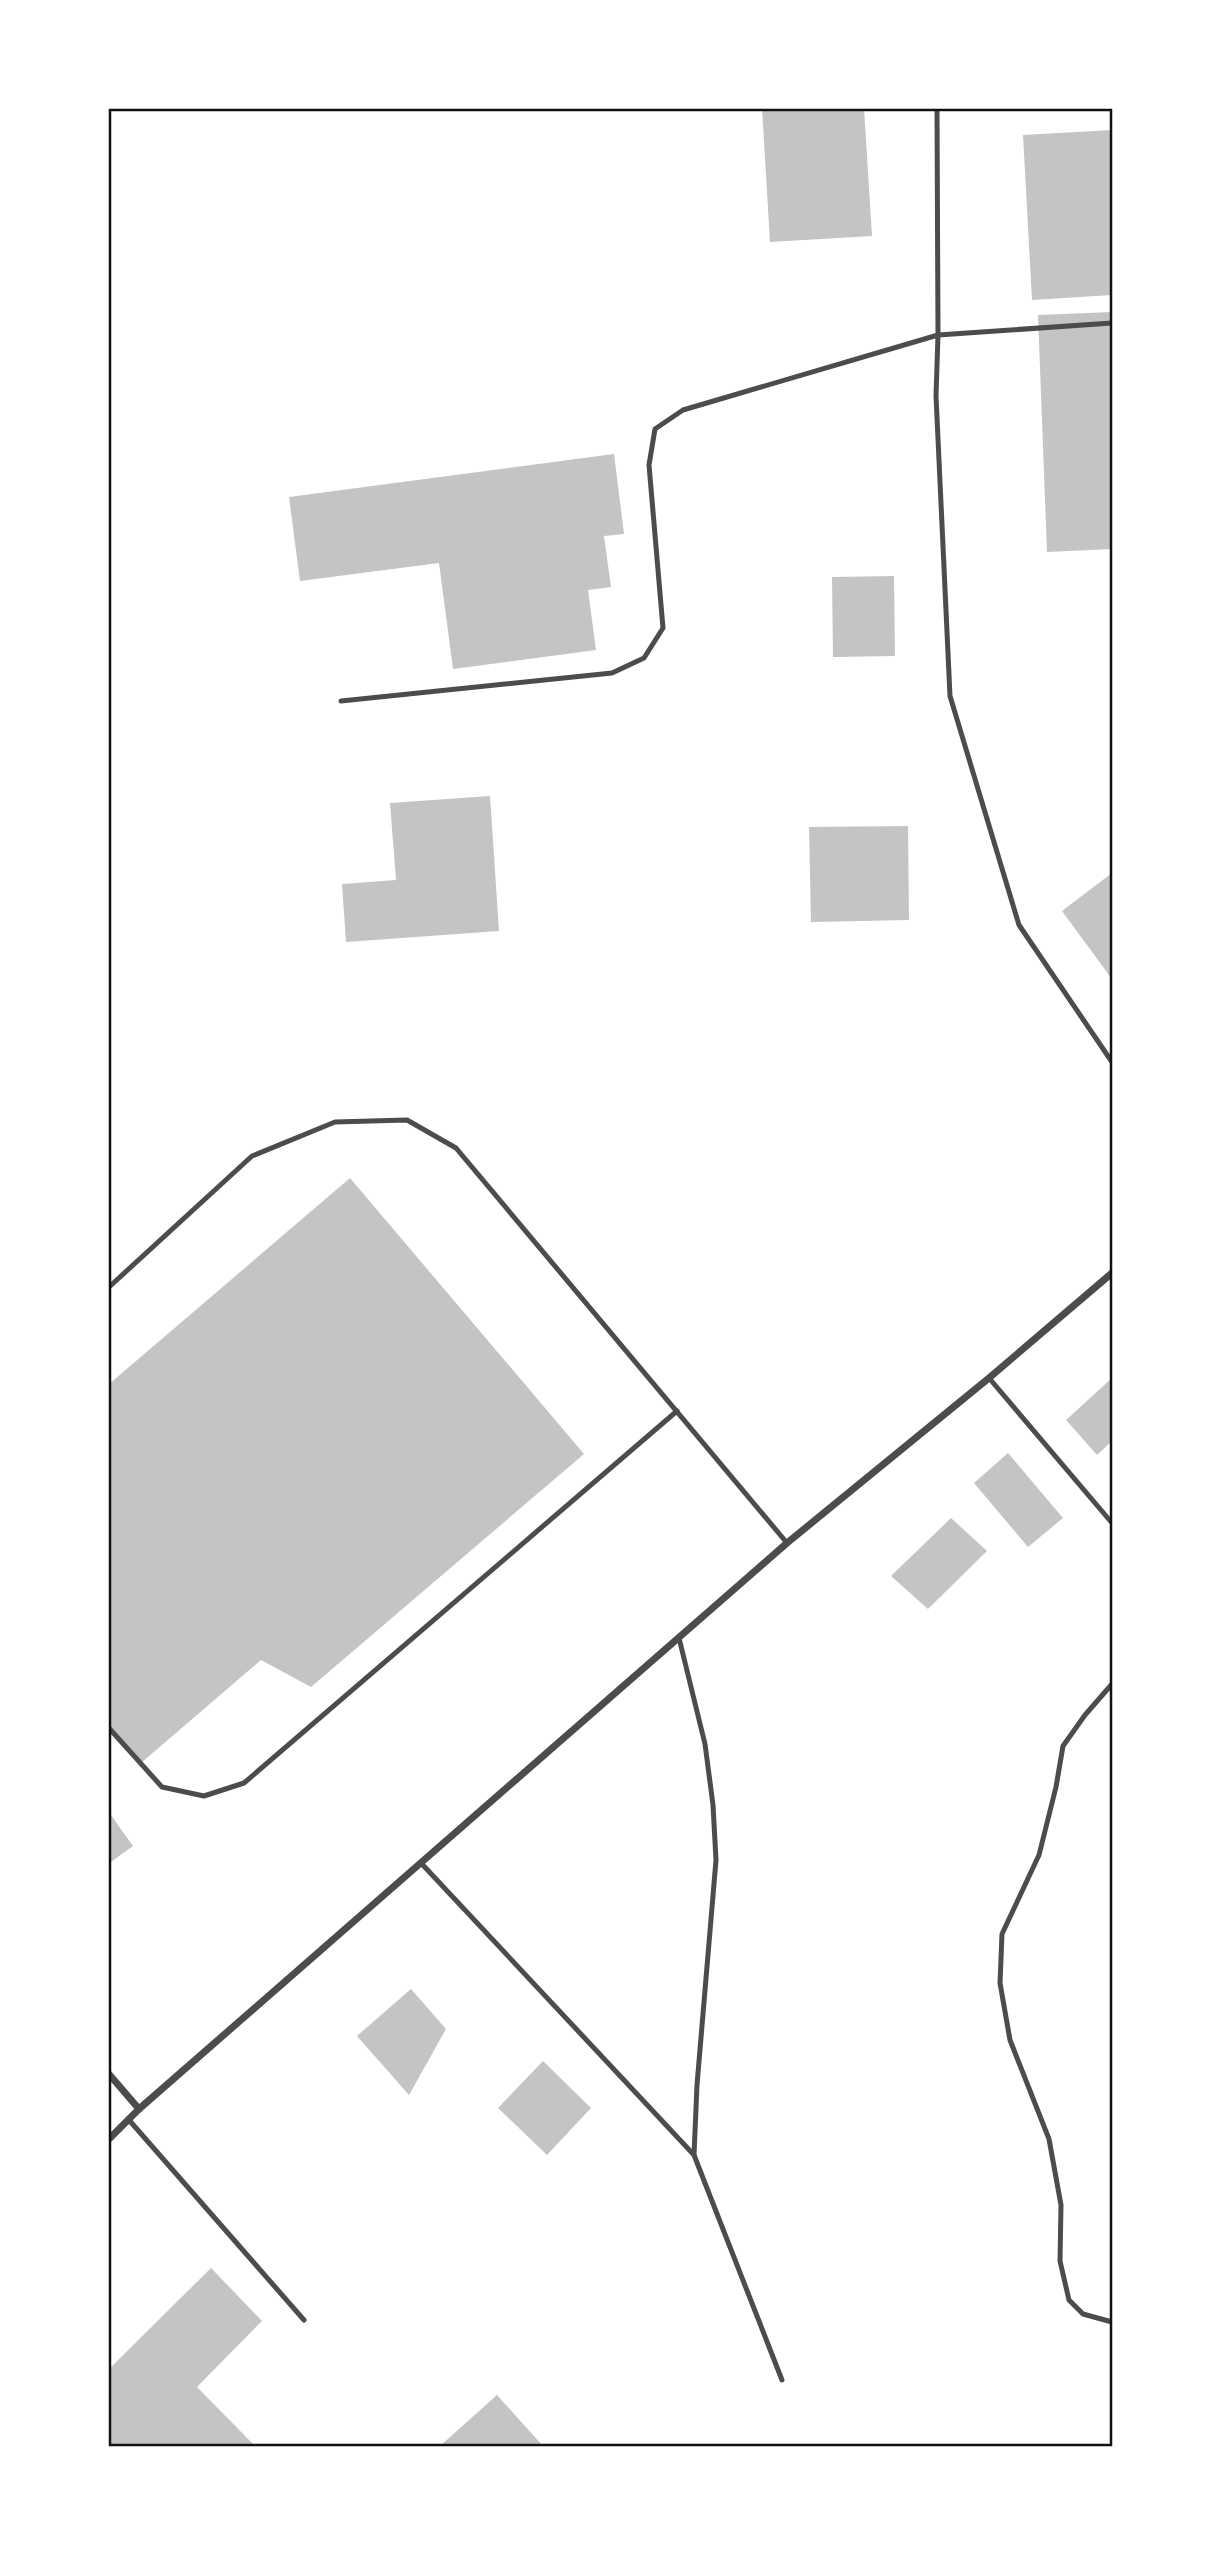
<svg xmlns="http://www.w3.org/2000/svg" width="1221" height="2555" font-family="'Source Sans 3',sans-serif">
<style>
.building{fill:#c4c4c4}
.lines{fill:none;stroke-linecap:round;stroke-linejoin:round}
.service{stroke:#4c4c4c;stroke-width:5}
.minor{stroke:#4c4c4c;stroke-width:7}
.neatline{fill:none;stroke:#111;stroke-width:2.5}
</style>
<rect width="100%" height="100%" fill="#fff"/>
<g class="building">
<path d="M 762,108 L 864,108 L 872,236 L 770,242 Z"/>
<path d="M 1112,130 L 1112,295 L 1032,300 L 1023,135 Z"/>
<path d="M 1112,312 L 1112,549 L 1047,552 L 1038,315 Z"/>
<path d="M 614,454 L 624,534 L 604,536 L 611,587 L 588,590 L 596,650 L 453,669 L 439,563 L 300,581 L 289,497 Z"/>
<path d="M 894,576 L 895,656 L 833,657 L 832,577 Z"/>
<path d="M 490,796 L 499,931 L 346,942 L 342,884 L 396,880 L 390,803 Z"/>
<path d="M 908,826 L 909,920 L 811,922 L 809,827 Z"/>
<path d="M 1112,873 L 1112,979 L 1062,911 Z"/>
<path d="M 350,1178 L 584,1454 L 311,1687 L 261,1660 L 141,1763 L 108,1725 L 108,1385 Z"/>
<path d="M 1112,1378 L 1112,1441 L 1097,1455 L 1066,1420 Z"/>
<path d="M 1008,1453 L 1063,1518 L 1028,1547 L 974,1483 Z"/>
<path d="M 951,1518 L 987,1551 L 928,1609 L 891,1576 Z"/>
<path d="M 108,1811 L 133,1846 L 108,1864 Z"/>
<path d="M 411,1989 L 446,2029 L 409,2095 L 357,2036 Z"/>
<path d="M 543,2061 L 591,2108 L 547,2155 L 498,2108 Z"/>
<path d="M 211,2268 L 262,2321 L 197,2387 L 255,2446 L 138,2446 L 135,2444 L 133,2446 L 108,2446 L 108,2370 Z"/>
<path d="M 497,2395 L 543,2446 L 440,2446 Z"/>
</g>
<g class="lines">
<g class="service">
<path d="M 937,108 L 938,335 L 936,396 L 950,696 L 1019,925 L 1112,1062"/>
<path d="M 341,701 L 612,673 L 644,658 L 663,628 L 649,465 L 655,429 L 683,410 L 938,335 L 1112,323"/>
<path d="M 108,1288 L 252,1156 L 335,1122 L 407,1120 L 456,1148 L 787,1543"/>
<path d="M 989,1378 L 1112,1523"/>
<path d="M 679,1638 L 705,1744 L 713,1805 L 716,1860 L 697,2085 L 694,2155 L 782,2380"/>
<path d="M 1112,1684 L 1085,1715 L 1063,1746 L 1056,1787 L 1039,1855 L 1002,1934 L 1000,1983 L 1010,2040 L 1049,2139 L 1061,2205 L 1060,2261 L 1069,2300 L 1083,2314 L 1112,2322"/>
<path d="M 108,1727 L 162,1787 L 204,1796 L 244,1783 L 677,1411"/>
<path d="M 421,1863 L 694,2155"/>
<path d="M 129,2120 L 304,2320"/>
</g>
<g class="minor">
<path d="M 108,2073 L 139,2109"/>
<path d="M 108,2140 L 139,2109 L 787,1543 L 989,1378 L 1112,1273"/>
</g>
</g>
<rect width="1221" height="2555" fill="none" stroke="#ffffff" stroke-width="220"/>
<rect x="110" y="110" width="1001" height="2335" class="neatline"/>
</svg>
